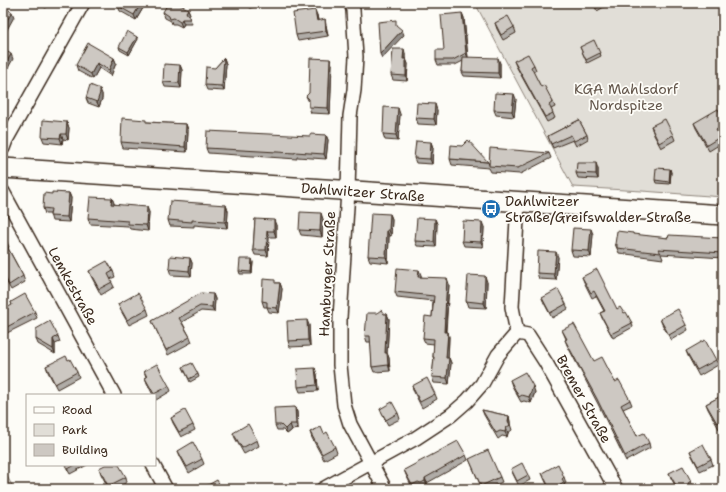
<svg xmlns="http://www.w3.org/2000/svg" width="726" height="492" font-family="'Shantell Sans',sans-serif">
<style>
.green{fill:#e1ded7;stroke:#8e847a}
.lines{fill:none;stroke-linecap:round;stroke-linejoin:round}
.street-casing{stroke:#3b2a1e;stroke-width:16}
.secondary-casing{stroke:#3b2a1e;stroke-width:22}
.street{stroke:#fdfcf7;stroke-width:13}
.secondary{stroke:#fdfcf7;stroke-width:19}
.wall{fill:#b0aca7;stroke:#3b2a1e}
.shaded-wall{fill:#908c88;stroke:#3b2a1e}
.building{fill:#cdc8c2;stroke:#3b2a1e}
.labels{text-anchor:middle;dominant-baseline:central;stroke-width:3.5;stroke-linejoin:round;paint-order:stroke}
.park-label{font-size:14px;fill:#64574c;stroke:#fdfcf7}
.street-label{font-size:14px;fill:#3b2a1e;stroke:#fdfcf7}
.poi-label{font-size:14px;fill:#3b2a1e;stroke:#fdfcf7;text-anchor:start}
</style>
<rect width="100%" height="100%" fill="#fdfcf7"/>
<filter id="ink" filterUnits="userSpaceOnUse"><feTurbulence type="fractalNoise" baseFrequency=".025" numOctaves="2"/><feDisplacementMap in="SourceGraphic" scale="8" xChannelSelector="R" yChannelSelector="G"/><feConvolveMatrix kernelMatrix="1 2 1 2 8 2 1 2 1" color-interpolation-filters="sRGB"/></filter>
<g filter="url(#ink)">
<g class="green">
<path d="M 475,3 L 723,3 L 723,197 L 642,191 L 573,187 Z"/>
<path d="M 3,469 L 14,489 L 3,489 Z"/>
</g>
<g class="lines">
<defs>
<g id="street">
<path d="M 351,3 L 353,10 L 356,57 L 354,90 L 350,116 L 348,191 L 340,318 L 340,365 L 344,405 L 350,424 L 385,489"/>
<path d="M 3,148 L 6,140 L 83,3"/>
<path d="M 3,192 L 114,395"/>
<path d="M 517,333 L 528,335 L 546,363 L 616,489"/>
<path d="M 153,465 L 166,489"/>
<path d="M 323,489 L 416,438 L 451,415 L 467,401 L 482,384 L 498,355 L 517,333 L 512,307 L 518,202"/>
</g>
<path id="secondary" d="M 3,168 L 723,215"/>
</defs>
<use href="#street" class="street-casing"/>
<use href="#secondary" class="secondary-casing"/>
<use href="#street" class="street"/>
<use href="#secondary" class="secondary"/>
</g>
<g class="wall">
<path d="M 38,3 L 49,3 L 46,8 Z"/>
<path d="M 146,3 L 136,20 L 120,11 L 118,6 Z"/>
<path d="M 249,3 L 267,3 L 250,8 Z"/>
<path d="M 593,3 L 611,3 L 597,11 Z"/>
<path d="M 188,9 L 190,14 L 189,16 L 190,19 L 192,24 L 184,24 L 182,27 L 176,24 L 172,24 L 171,21 L 165,18 L 163,12 Z"/>
<path d="M 462,13 L 464,18 L 468,58 L 500,63 L 500,78 L 464,76 L 462,72 L 463,61 L 455,65 L 438,65 L 436,60 L 444,50 Z"/>
<path d="M 317,15 L 318,20 L 326,25 L 328,36 L 298,41 L 296,35 Z"/>
<path d="M 495,23 L 514,27 L 516,33 L 503,40 L 497,29 Z"/>
<path d="M 137,37 L 138,39 L 129,55 L 120,50 L 119,47 Z"/>
<path d="M 580,47 L 600,53 L 601,56 L 587,63 Z"/>
<path d="M 405,53 L 405,59 L 406,59 L 408,64 L 407,81 L 393,80 L 391,75 Z"/>
<path d="M 114,58 L 116,63 L 111,76 L 99,68 L 93,79 L 78,71 L 76,65 Z"/>
<path d="M 224,58 L 226,64 L 224,91 L 207,90 L 205,85 L 215,68 Z"/>
<path d="M 514,61 L 534,65 L 536,70 L 533,72 L 541,87 L 553,102 L 555,107 L 551,109 L 555,118 L 547,122 L 516,66 Z"/>
<path d="M 332,64 L 330,114 L 311,113 L 309,107 L 309,102 L 306,96 L 309,93 Z"/>
<path d="M 180,65 L 182,70 L 181,88 L 165,87 L 163,82 Z"/>
<path d="M 102,94 L 102,99 L 99,107 L 88,103 L 86,98 Z"/>
<path d="M 516,99 L 514,117 L 496,115 L 494,110 Z"/>
<path d="M 437,110 L 436,125 L 418,124 L 416,118 Z"/>
<path d="M 400,114 L 398,141 L 385,140 L 383,134 Z"/>
<path d="M 723,118 L 723,133 L 719,135 L 722,143 L 709,151 L 696,128 L 694,123 Z"/>
<path d="M 579,120 L 587,135 L 588,139 L 576,146 L 573,140 L 553,148 L 548,136 Z"/>
<path d="M 67,122 L 69,128 L 68,140 L 63,139 L 62,144 L 44,142 L 42,137 Z"/>
<path d="M 147,122 L 186,124 L 188,130 L 187,152 L 123,148 L 121,142 Z"/>
<path d="M 651,126 L 673,135 L 675,140 L 661,148 L 654,135 Z"/>
<path d="M 326,135 L 328,140 L 326,159 L 297,157 L 297,159 L 208,153 L 206,148 Z"/>
<path d="M 431,142 L 433,148 L 432,164 L 416,163 L 414,158 Z"/>
<path d="M 549,153 L 551,158 L 520,174 L 491,172 L 489,168 L 452,165 L 450,159 L 488,162 L 489,165 Z"/>
<path d="M 598,169 L 598,179 L 578,178 L 576,173 Z"/>
<path d="M 671,172 L 670,184 L 656,183 L 655,180 Z"/>
<path d="M 69,193 L 71,198 L 69,222 L 52,221 L 50,214 L 45,214 L 43,208 L 52,194 Z"/>
<path d="M 112,198 L 114,204 L 149,212 L 148,231 L 130,229 L 128,226 L 90,224 L 88,218 Z"/>
<path d="M 226,205 L 228,211 L 227,228 L 194,225 L 194,227 L 170,226 L 168,220 Z"/>
<path d="M 390,214 L 392,219 L 391,236 L 389,236 L 388,263 L 370,261 L 368,256 Z"/>
<path d="M 255,219 L 276,225 L 276,237 L 269,237 L 268,256 L 255,255 L 253,250 Z"/>
<path d="M 323,219 L 322,237 L 301,235 L 299,230 Z"/>
<path d="M 435,219 L 437,224 L 436,247 L 417,246 L 415,241 Z"/>
<path d="M 484,227 L 483,247 L 464,246 L 462,241 Z"/>
<path d="M 633,233 L 633,235 L 668,238 L 723,238 L 723,258 L 661,254 L 663,259 L 619,253 L 615,244 Z"/>
<path d="M 593,234 L 591,257 L 573,256 L 571,250 Z"/>
<path d="M 3,235 L 7,242 L 9,247 L 8,248 L 23,276 L 25,282 L 11,290 L 3,275 Z"/>
<path d="M 558,257 L 556,280 L 539,279 L 537,273 Z"/>
<path d="M 190,258 L 192,263 L 191,276 L 171,275 L 169,269 Z"/>
<path d="M 253,262 L 252,274 L 240,274 L 239,271 Z"/>
<path d="M 89,271 L 113,271 L 115,277 L 110,279 L 114,287 L 101,295 L 91,276 Z"/>
<path d="M 421,275 L 421,277 L 449,284 L 446,332 L 448,332 L 449,337 L 448,358 L 449,358 L 451,363 L 449,384 L 434,383 L 432,377 L 434,360 L 433,357 L 434,344 L 425,343 L 423,338 L 432,317 L 433,301 L 397,297 L 395,292 Z"/>
<path d="M 582,277 L 617,309 L 624,313 L 632,323 L 633,327 L 613,338 L 602,318 L 600,313 L 604,311 L 596,296 L 592,298 L 584,282 Z"/>
<path d="M 487,282 L 486,308 L 468,307 L 466,301 Z"/>
<path d="M 276,283 L 280,283 L 282,289 L 279,313 L 269,312 L 267,307 L 264,307 L 262,301 Z"/>
<path d="M 213,294 L 215,299 L 214,312 L 201,311 L 182,322 L 190,337 L 192,342 L 168,355 L 152,321 Z"/>
<path d="M 542,298 L 566,304 L 568,309 L 552,318 L 544,303 Z"/>
<path d="M 11,302 L 35,312 L 37,318 L 7,333 L 3,325 L 3,310 L 12,306 Z"/>
<path d="M 118,304 L 147,309 L 149,315 L 129,325 L 120,309 Z"/>
<path d="M 384,314 L 387,314 L 389,319 L 387,353 L 389,358 L 390,371 L 374,372 L 372,367 L 371,342 L 367,342 L 365,336 Z"/>
<path d="M 660,319 L 686,325 L 688,330 L 671,340 L 662,324 Z"/>
<path d="M 309,325 L 310,346 L 290,347 L 288,341 Z"/>
<path d="M 562,330 L 615,382 L 630,400 L 632,405 L 623,409 L 637,436 L 649,443 L 650,448 L 626,461 L 598,404 L 567,345 L 565,340 L 566,339 Z"/>
<path d="M 58,336 L 60,342 L 55,344 L 55,354 L 38,344 L 36,339 Z"/>
<path d="M 686,351 L 716,360 L 718,365 L 699,376 L 688,356 Z"/>
<path d="M 68,360 L 77,372 L 79,377 L 57,389 L 48,372 L 46,366 Z"/>
<path d="M 183,367 L 198,374 L 199,377 L 190,382 Z"/>
<path d="M 144,371 L 169,386 L 171,391 L 156,400 L 155,395 L 153,395 L 147,383 L 145,378 L 146,377 Z"/>
<path d="M 317,374 L 318,391 L 300,392 L 298,387 Z"/>
<path d="M 510,380 L 535,392 L 531,403 L 524,401 L 521,402 L 512,386 Z"/>
<path d="M 412,386 L 435,394 L 437,399 L 422,408 L 414,392 Z"/>
<path d="M 723,395 L 723,426 L 719,429 L 708,409 L 706,404 Z"/>
<path d="M 295,407 L 297,412 L 298,429 L 292,430 L 287,434 L 283,430 L 277,430 L 275,425 Z"/>
<path d="M 380,409 L 398,413 L 400,419 L 388,425 L 382,414 Z"/>
<path d="M 482,410 L 509,416 L 510,422 L 510,424 L 512,430 L 508,433 L 507,437 L 502,436 L 498,439 L 484,415 Z"/>
<path d="M 171,418 L 193,425 L 195,430 L 181,437 L 173,423 Z"/>
<path d="M 310,432 L 324,434 L 335,447 L 337,453 L 324,460 L 312,438 Z"/>
<path d="M 233,433 L 257,440 L 259,446 L 244,454 L 235,438 Z"/>
<path d="M 178,451 L 202,459 L 204,464 L 189,473 L 180,456 Z"/>
<path d="M 690,451 L 711,459 L 713,465 L 700,471 L 692,456 Z"/>
<path d="M 466,455 L 468,460 L 427,483 L 427,485 L 423,487 L 420,487 L 416,489 L 413,489 L 406,475 L 404,470 Z"/>
<path d="M 469,459 L 500,477 L 502,482 L 487,489 L 482,489 Z"/>
<path d="M 65,465 L 87,465 L 70,474 Z"/>
<path d="M 99,468 L 126,477 L 127,482 L 115,489 L 109,489 L 101,474 Z"/>
<path d="M 511,469 L 528,475 L 530,480 L 519,486 L 513,474 Z"/>
<path d="M 542,473 L 564,477 L 566,483 L 564,484 L 566,487 L 563,489 L 549,489 L 544,478 Z"/>
<path d="M 669,473 L 691,481 L 693,487 L 691,488 L 691,489 L 677,489 L 671,478 Z"/>
</g>
<g class="shaded-wall">
<path d="M 44,3 L 49,3 L 46,8 Z"/>
<path d="M 141,3 L 146,3 L 136,20 L 134,15 Z"/>
<path d="M 188,9 L 190,14 L 188,17 L 186,12 Z"/>
<path d="M 315,10 L 317,15 L 319,26 L 317,21 Z"/>
<path d="M 12,12 L 14,17 L 3,37 L 3,27 Z"/>
<path d="M 462,13 L 464,18 L 468,58 L 466,53 Z"/>
<path d="M 182,19 L 184,24 L 182,27 L 180,22 Z"/>
<path d="M 325,19 L 326,25 L 328,36 L 326,31 Z"/>
<path d="M 402,30 L 404,35 L 382,58 L 380,54 Z"/>
<path d="M 137,37 L 138,39 L 129,55 L 128,52 Z"/>
<path d="M 404,49 L 405,53 L 405,63 L 403,59 Z"/>
<path d="M 11,54 L 13,59 L 3,77 L 3,69 Z"/>
<path d="M 114,58 L 116,63 L 111,76 L 109,70 Z"/>
<path d="M 224,58 L 226,64 L 224,91 L 222,86 Z"/>
<path d="M 498,58 L 500,63 L 500,78 L 498,73 Z"/>
<path d="M 330,59 L 332,64 L 330,114 L 328,108 Z"/>
<path d="M 406,59 L 408,64 L 407,81 L 406,76 Z"/>
<path d="M 97,63 L 99,68 L 93,79 L 91,74 Z"/>
<path d="M 180,65 L 182,70 L 181,88 L 179,83 Z"/>
<path d="M 100,89 L 102,94 L 102,99 L 99,107 L 97,102 Z"/>
<path d="M 514,94 L 516,99 L 514,117 L 512,111 Z"/>
<path d="M 435,104 L 437,110 L 436,125 L 434,119 Z"/>
<path d="M 398,108 L 400,114 L 398,141 L 396,135 Z"/>
<path d="M 67,122 L 69,128 L 68,140 L 66,134 Z"/>
<path d="M 186,124 L 188,130 L 187,152 L 185,147 Z"/>
<path d="M 61,134 L 63,139 L 62,144 L 60,138 Z"/>
<path d="M 326,135 L 328,140 L 326,159 L 324,154 Z"/>
<path d="M 431,142 L 433,148 L 432,164 L 430,159 Z"/>
<path d="M 596,163 L 598,169 L 598,179 L 596,174 Z"/>
<path d="M 670,169 L 671,172 L 670,184 L 669,182 Z"/>
<path d="M 69,193 L 71,198 L 69,222 L 67,217 Z"/>
<path d="M 112,198 L 114,203 L 113,210 L 111,204 Z"/>
<path d="M 226,205 L 228,211 L 227,228 L 225,222 Z"/>
<path d="M 147,207 L 149,212 L 148,231 L 146,225 Z"/>
<path d="M 321,213 L 323,219 L 322,237 L 320,231 Z"/>
<path d="M 390,214 L 392,219 L 391,236 L 389,230 Z"/>
<path d="M 435,219 L 437,224 L 436,247 L 434,242 Z"/>
<path d="M 274,220 L 276,225 L 276,237 L 274,231 Z"/>
<path d="M 482,222 L 484,227 L 483,247 L 481,242 Z"/>
<path d="M 591,229 L 593,234 L 591,257 L 589,251 Z"/>
<path d="M 387,230 L 389,236 L 388,263 L 386,257 Z"/>
<path d="M 267,231 L 269,237 L 268,256 L 266,250 Z"/>
<path d="M 556,252 L 558,257 L 556,280 L 554,274 Z"/>
<path d="M 190,258 L 192,263 L 191,276 L 189,271 Z"/>
<path d="M 252,259 L 253,262 L 252,274 L 251,272 Z"/>
<path d="M 419,270 L 421,275 L 420,282 L 418,277 Z"/>
<path d="M 485,276 L 487,282 L 486,308 L 484,303 Z"/>
<path d="M 447,278 L 449,284 L 445,337 L 444,332 Z"/>
<path d="M 280,283 L 282,289 L 279,313 L 277,308 Z"/>
<path d="M 213,294 L 215,299 L 214,312 L 212,307 Z"/>
<path d="M 387,314 L 389,319 L 387,353 L 389,358 L 390,371 L 385,353 Z"/>
<path d="M 307,320 L 309,325 L 310,346 L 308,340 Z"/>
<path d="M 448,332 L 449,337 L 448,363 L 446,358 Z"/>
<path d="M 53,339 L 55,344 L 55,354 L 53,349 Z"/>
<path d="M 449,358 L 451,363 L 449,384 L 447,378 Z"/>
<path d="M 315,368 L 317,374 L 318,391 L 317,385 Z"/>
<path d="M 533,386 L 535,392 L 531,403 L 529,397 Z"/>
<path d="M 295,407 L 297,412 L 298,429 L 296,424 Z"/>
<path d="M 509,416 L 510,422 L 510,426 L 508,421 Z"/>
<path d="M 290,424 L 292,430 L 287,434 L 285,429 Z"/>
<path d="M 506,428 L 508,433 L 507,437 L 505,432 Z"/>
<path d="M 425,478 L 427,483 L 427,485 L 425,481 Z"/>
</g>
<g class="building">
<path d="M 119,3 L 141,3 L 134,15 L 118,6 Z"/>
<path d="M 168,3 L 177,3 L 188,9 L 186,12 L 190,19 L 182,19 L 180,22 L 174,18 L 170,19 L 169,16 L 163,12 Z"/>
<path d="M 594,3 L 605,3 L 596,8 Z"/>
<path d="M 3,7 L 12,12 L 3,27 Z"/>
<path d="M 315,10 L 317,21 L 325,19 L 326,31 L 296,35 L 293,13 Z"/>
<path d="M 462,13 L 466,53 L 453,60 L 436,60 L 436,50 L 444,50 L 441,15 Z"/>
<path d="M 508,16 L 514,27 L 501,35 L 495,23 Z"/>
<path d="M 396,20 L 396,25 L 402,30 L 380,54 L 378,22 Z"/>
<path d="M 127,31 L 137,37 L 128,52 L 119,47 Z"/>
<path d="M 723,39 L 723,46 L 720,40 Z"/>
<path d="M 594,40 L 600,53 L 586,60 L 580,47 Z"/>
<path d="M 88,43 L 114,58 L 109,70 L 97,63 L 91,74 L 76,65 Z"/>
<path d="M 3,49 L 11,54 L 3,69 Z"/>
<path d="M 393,49 L 404,49 L 403,59 L 406,59 L 406,76 L 391,75 Z"/>
<path d="M 528,54 L 534,65 L 531,67 L 541,87 L 544,85 L 553,102 L 549,105 L 553,113 L 545,117 L 514,61 Z"/>
<path d="M 463,57 L 498,58 L 498,73 L 462,72 Z"/>
<path d="M 224,58 L 222,86 L 205,85 L 206,67 L 215,68 Z"/>
<path d="M 310,58 L 330,59 L 328,108 L 309,107 L 309,99 L 306,96 L 309,93 Z"/>
<path d="M 164,64 L 180,65 L 179,83 L 163,82 Z"/>
<path d="M 90,85 L 100,89 L 100,93 L 97,102 L 86,98 Z"/>
<path d="M 495,93 L 514,94 L 512,111 L 494,110 Z"/>
<path d="M 417,103 L 435,104 L 434,119 L 416,118 Z"/>
<path d="M 384,107 L 398,108 L 396,135 L 383,134 Z"/>
<path d="M 718,109 L 723,118 L 723,126 L 716,130 L 720,137 L 707,145 L 694,123 Z"/>
<path d="M 122,118 L 146,120 L 146,122 L 186,124 L 185,147 L 121,142 Z"/>
<path d="M 665,119 L 673,135 L 659,143 L 652,129 L 653,129 L 651,126 Z"/>
<path d="M 43,120 L 67,122 L 66,134 L 61,134 L 60,138 L 42,137 Z"/>
<path d="M 579,120 L 587,135 L 574,141 L 571,135 L 551,144 L 548,136 Z"/>
<path d="M 207,131 L 310,136 L 310,134 L 326,135 L 324,154 L 295,152 L 295,153 L 206,148 Z"/>
<path d="M 468,140 L 488,162 L 450,159 L 451,145 L 462,146 Z"/>
<path d="M 416,141 L 431,142 L 430,159 L 414,158 Z"/>
<path d="M 490,148 L 549,153 L 518,168 L 489,166 Z"/>
<path d="M 577,163 L 596,163 L 596,174 L 576,173 Z"/>
<path d="M 656,168 L 670,169 L 669,182 L 655,180 Z"/>
<path d="M 52,192 L 69,193 L 67,217 L 50,216 L 51,209 L 43,208 L 44,193 L 52,194 Z"/>
<path d="M 90,197 L 112,198 L 111,204 L 147,207 L 146,225 L 128,224 L 128,221 L 88,218 Z"/>
<path d="M 170,201 L 226,205 L 225,222 L 192,220 L 192,222 L 168,220 Z"/>
<path d="M 300,212 L 321,213 L 320,231 L 299,230 Z"/>
<path d="M 371,213 L 390,214 L 389,230 L 387,230 L 386,257 L 368,256 Z"/>
<path d="M 417,218 L 435,219 L 434,242 L 415,241 Z"/>
<path d="M 255,219 L 274,220 L 274,231 L 267,231 L 266,250 L 253,250 Z"/>
<path d="M 463,221 L 482,222 L 481,242 L 462,241 Z"/>
<path d="M 573,228 L 591,229 L 589,251 L 571,250 Z"/>
<path d="M 617,231 L 633,233 L 633,234 L 668,238 L 669,235 L 723,238 L 723,253 L 658,249 L 661,253 L 617,248 L 617,244 L 615,244 Z"/>
<path d="M 3,235 L 7,242 L 5,243 L 23,276 L 9,285 L 3,273 Z"/>
<path d="M 538,251 L 556,252 L 554,274 L 537,273 Z"/>
<path d="M 170,256 L 190,258 L 189,271 L 169,269 Z"/>
<path d="M 240,259 L 252,259 L 251,272 L 239,271 Z"/>
<path d="M 107,261 L 113,271 L 108,274 L 112,282 L 99,289 L 89,271 Z"/>
<path d="M 397,268 L 419,270 L 418,277 L 447,278 L 444,332 L 448,332 L 446,358 L 449,358 L 447,378 L 432,377 L 434,357 L 433,357 L 434,339 L 423,338 L 425,316 L 432,317 L 434,296 L 395,292 Z"/>
<path d="M 597,269 L 617,309 L 620,307 L 624,313 L 626,312 L 632,323 L 611,334 L 600,313 L 605,311 L 594,291 L 591,293 L 582,277 Z"/>
<path d="M 468,275 L 485,276 L 484,303 L 466,301 Z"/>
<path d="M 263,279 L 275,280 L 275,283 L 280,283 L 277,308 L 267,307 L 267,302 L 262,301 Z"/>
<path d="M 558,289 L 566,304 L 550,313 L 542,298 Z"/>
<path d="M 723,290 L 723,298 L 720,292 Z"/>
<path d="M 138,293 L 147,309 L 127,320 L 118,304 Z"/>
<path d="M 201,293 L 213,294 L 212,307 L 200,306 L 179,318 L 190,337 L 166,350 L 152,321 Z"/>
<path d="M 25,294 L 35,312 L 5,328 L 3,324 L 3,310 L 12,305 L 11,302 Z"/>
<path d="M 678,309 L 686,325 L 669,335 L 660,319 Z"/>
<path d="M 381,310 L 384,314 L 387,314 L 385,353 L 387,353 L 388,365 L 372,367 L 370,336 L 365,336 L 367,313 L 377,313 Z"/>
<path d="M 307,320 L 308,340 L 288,341 L 287,321 Z"/>
<path d="M 50,321 L 58,336 L 53,339 L 53,349 L 36,339 L 36,329 Z"/>
<path d="M 574,324 L 594,361 L 602,357 L 615,382 L 619,380 L 630,400 L 621,405 L 637,436 L 644,433 L 649,443 L 625,456 L 597,399 L 565,340 L 567,339 L 562,330 Z"/>
<path d="M 705,340 L 716,360 L 697,370 L 686,351 Z"/>
<path d="M 66,356 L 68,360 L 70,359 L 77,372 L 55,384 L 46,366 Z"/>
<path d="M 192,363 L 198,374 L 189,379 L 183,367 Z"/>
<path d="M 157,364 L 169,386 L 154,394 L 145,378 L 147,377 L 144,371 Z"/>
<path d="M 315,368 L 317,385 L 298,387 L 297,369 Z"/>
<path d="M 525,372 L 533,386 L 529,397 L 522,395 L 519,397 L 510,380 Z"/>
<path d="M 427,378 L 435,394 L 420,402 L 412,386 Z"/>
<path d="M 723,395 L 723,420 L 717,423 L 706,404 Z"/>
<path d="M 392,402 L 398,413 L 386,420 L 380,409 Z"/>
<path d="M 295,407 L 296,424 L 290,424 L 285,429 L 281,425 L 275,425 L 274,408 Z"/>
<path d="M 185,410 L 193,425 L 179,432 L 171,418 Z"/>
<path d="M 482,410 L 509,416 L 508,421 L 510,425 L 506,428 L 505,432 L 500,431 L 496,433 Z"/>
<path d="M 248,424 L 257,440 L 242,448 L 233,433 Z"/>
<path d="M 321,427 L 324,434 L 327,432 L 335,447 L 322,454 L 310,432 Z"/>
<path d="M 458,441 L 466,455 L 425,478 L 425,481 L 421,483 L 418,482 L 412,485 L 404,470 Z"/>
<path d="M 193,442 L 202,459 L 187,467 L 178,451 Z"/>
<path d="M 703,444 L 711,459 L 698,466 L 690,451 Z"/>
<path d="M 488,450 L 500,477 L 481,486 L 469,459 Z"/>
<path d="M 522,463 L 528,475 L 517,481 L 511,469 Z"/>
<path d="M 558,464 L 564,477 L 562,479 L 564,482 L 560,484 L 561,486 L 556,489 L 550,489 L 542,473 Z"/>
<path d="M 66,465 L 75,465 L 68,469 Z"/>
<path d="M 105,465 L 119,465 L 126,477 L 108,486 L 99,468 Z"/>
<path d="M 683,466 L 691,481 L 688,483 L 690,487 L 687,489 L 678,489 L 669,473 Z"/>
<path d="M 217,480 L 222,489 L 201,489 Z"/>
</g>
</g>
<defs>
<symbol id="bus-disc" viewBox="-11 -11 22 22"><circle r="9.5" fill="#1f6fb2" stroke="#fdfcf7"/><path d="M-5-6H5V4H4V6H2V4H-2V6H-4V4H-5ZM-3.5-4V0h7V-4ZM-3.5 1.2v1.5H-2V1.2ZM2 1.2v1.5H3.5V1.2Z" fill="#fff"/></symbol>
</defs>
<g fill-rule="evenodd">
<use href="#bus-disc" x="480" y="198" width="22" height="22"/>
</g>
<g class="labels">
<g class="park-label">
<text x="626" y="89">KGA Mahlsdorf<tspan x="626" dy="16">Nordspitze</tspan></text>
</g>
<g class="street-label">
<text transform="translate(363 192) rotate(4)">Dahlwitzer Straße</text>
<text transform="translate(327 274) rotate(-87)">Hamburger Straße</text>
<text transform="translate(73 286) rotate(61)">Lemkestraße</text>
<text transform="translate(584 399) rotate(61)">Bremer Straße</text>
</g>
<g class="poi-label">
<text x="505" y="201">Dahlwitzer<tspan x="505" dy="16">Straße/Greifswalder Straße</tspan></text>
</g>
</g>
<rect width="726" height="492" fill="none" stroke="#fdfcf7" stroke-width="16"/>
<rect x="8" y="8" width="710" height="476" fill="none" stroke="#3b2a1e" stroke-width="1.5" filter="url(#ink)"/>
<rect x="26" y="394" width="130" height="72" fill="#fdfcf7" stroke="#afa8a0"/>
<rect x="34" y="407" width="20" height="6" fill="#fdfcf7" stroke="#afa8a0"/>
<text x="62" y="414" font-size="12" fill="#3b2a1e">Road</text>
<rect x="34" y="424" width="20" height="12" fill="#e1ded7" stroke="#afa8a0"/>
<text x="62" y="434" font-size="12" fill="#3b2a1e">Park</text>
<rect x="34" y="444" width="20" height="12" fill="#cdc8c2" stroke="#afa8a0"/>
<text x="62" y="454" font-size="12" fill="#3b2a1e">Building</text>
</svg>
